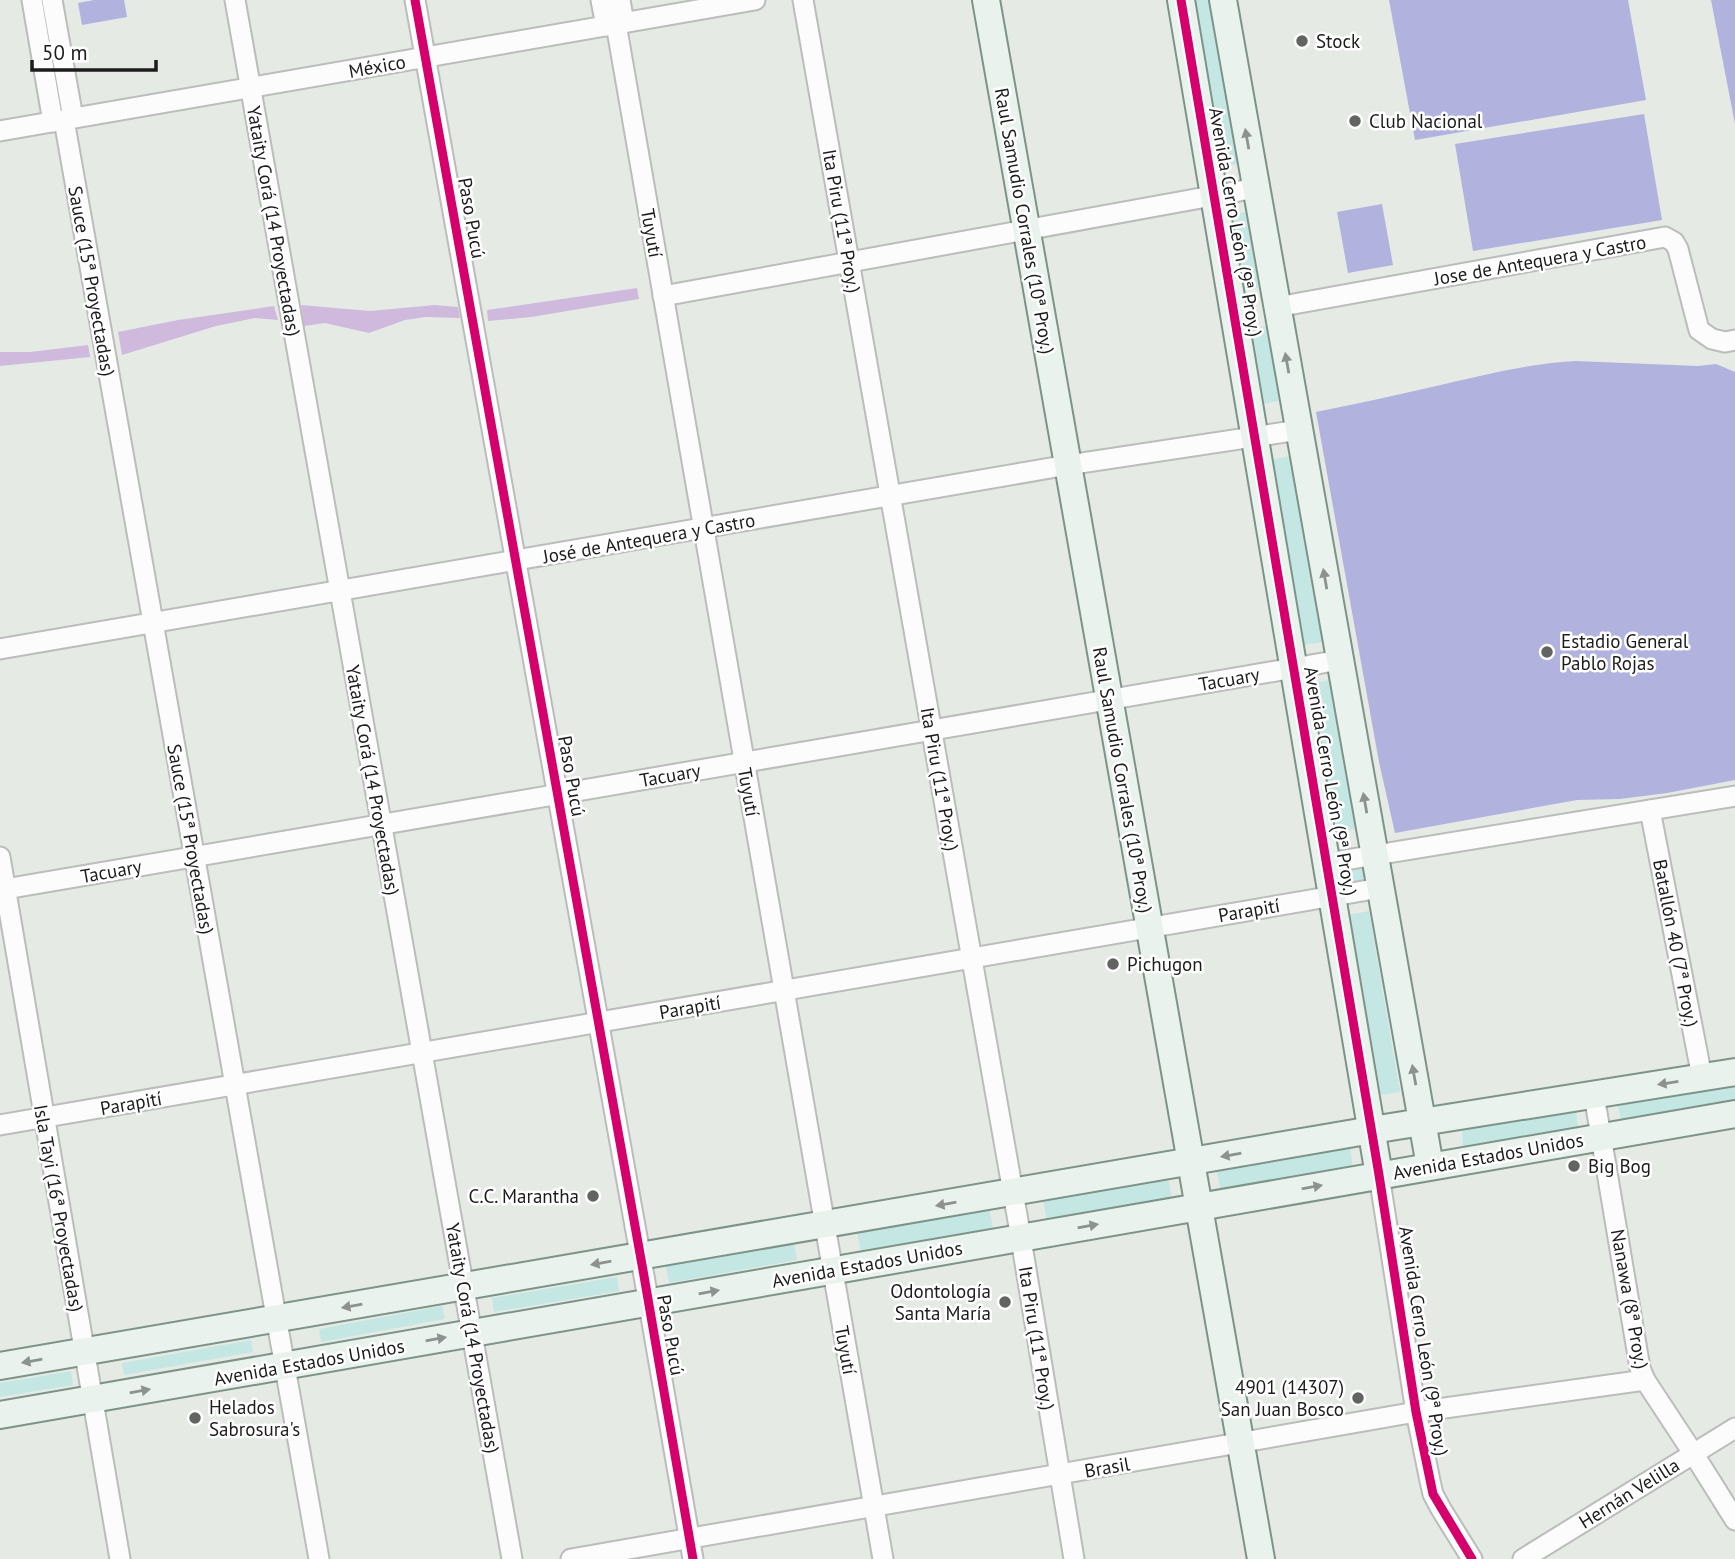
<svg xmlns="http://www.w3.org/2000/svg" width="1735" height="1559" font-family="'PT Sans',sans-serif">
<style>
.grass{fill:#c5e7e3}
.pitch{fill:#b1b2de}
.water{fill:#cfbadd}
.lines{fill:none;stroke-linecap:round;stroke-linejoin:round}
.street-casing{stroke:#bbbdbb;stroke-width:23}
.secondary-casing{stroke:#7e9388;stroke-width:30}
.street{stroke:#fbfcfb;stroke-width:19}
.secondary{stroke:#eaf2ee;stroke-width:26}
.cycleway-casing{stroke:#fff;stroke-width:13}
.cycleway{stroke:#d6006c;stroke-width:9}
.oneway{fill:#8d9290}
.poi-dot{fill:#626462;stroke:#fff;stroke-width:2.5}
.labels{text-anchor:middle;dominant-baseline:central;stroke-width:5;stroke-linejoin:round;paint-order:stroke}
.poi-label{font-size:19px;fill:#1c1c1c;stroke:#fff;text-anchor:start}
.street-label{font-size:19px;fill:#1c1c1c;stroke:#fff}
</style>
<rect width="100%" height="100%" fill="#e5eae5"/>
<g class="grass">
<path d="M 1191,0 L 1209,0 L 1238,164 L 1221,167 Z"/>
<path d="M 1246,212 L 1259,288 L 1242,291 L 1229,215 Z"/>
<path d="M 1267,326 L 1279,401 L 1262,404 L 1249,329 Z"/>
<path d="M 1290,456 L 1323,642 L 1303,645 L 1270,460 Z"/>
<path d="M 1329,680 L 1355,829 L 1335,832 L 1309,684 Z"/>
<path d="M 1361,865 C 1375,887 1339,896 1341,869 Z"/>
<path d="M 1369,911 L 1400,1092 L 1380,1095 L 1348,915 Z"/>
<path d="M 1735,1085 L 1735,1101 L 1621,1121 L 1618,1104 Z"/>
<path d="M 1576,1110 L 1578,1129 L 1463,1149 L 1462,1127 Z"/>
<path d="M 1350,1145 L 1353,1169 L 1221,1191 L 1216,1169 Z"/>
<path d="M 1168,1178 L 1172,1199 L 1047,1220 L 1043,1200 Z"/>
<path d="M 989,1209 L 993,1228 L 861,1251 L 857,1233 Z"/>
<path d="M 794,1243 L 797,1260 L 669,1283 L 666,1266 Z"/>
<path d="M 617,1277 L 619,1291 L 494,1312 L 492,1298 Z"/>
<path d="M 442,1306 L 445,1319 L 321,1342 L 319,1329 Z"/>
<path d="M 251,1340 L 253,1352 L 124,1375 L 122,1363 Z"/>
<path d="M 71,1371 L 73,1385 L 0,1397 L 0,1383 Z"/>
</g>
<g class="pitch">
<path d="M 94,0 L 124,0 L 127,17 L 82,25 L 78,3 Z"/>
<path d="M 1389,0 L 1628,0 L 1646,100 L 1415,140 Z"/>
<path d="M 1711,0 L 1735,0 L 1735,124 Z"/>
<path d="M 1644,114 L 1662,220 L 1473,251 L 1455,144 Z"/>
<path d="M 1382,204 L 1393,265 L 1348,273 L 1337,212 Z"/>
<path d="M 1575,361 L 1698,366 L 1716,364 L 1735,372 L 1735,780 L 1667,793 L 1620,799 L 1577,800 L 1395,833 L 1379,762 L 1316,412 C 1355,404 1393,396 1432,387 C 1479,376 1526,364 1575,361 Z"/>
</g>
<g class="water">
<path d="M 637,288 L 639,299 L 531,317 L 488,321 L 487,310 Z"/>
<path d="M 435,305 L 458,307 L 460,318 L 426,317 L 405,320 L 369,333 L 325,323 L 304,326 L 301,305 L 370,311 Z"/>
<path d="M 274,306 L 278,320 L 255,318 L 216,326 L 122,355 L 118,332 L 178,320 Z"/>
<path d="M 88,345 L 90,357 L 0,366 L 0,352 L 30,352 Z"/>
</g>
<g class="lines">
<defs>
<g id="street">
<path d="M 32,0 L 53,122"/>
<path d="M 52,0 L 73,118"/>
<path d="M 235,0 L 512,1559"/>
<path d="M 415,0 L 644,1276 L 693,1559"/>
<path d="M 601,0 L 606,26"/>
<path d="M 620,0 L 624,23"/>
<path d="M 803,0 L 1017,1215 L 1074,1559"/>
<path d="M 616,24 L 883,1559"/>
<path d="M 64,120 L 319,1559"/>
<path d="M 0,131 L 755,0"/>
<path d="M 663,296 L 1256,188"/>
<path d="M 1277,307 L 1665,237 L 1674,242 L 1678,249 L 1699,330 L 1712,339 L 1725,342 L 1735,340"/>
<path d="M 0,649 L 1068,465 L 1299,430"/>
<path d="M 1650,810 L 1702,1077"/>
<path d="M 0,857 L 120,1559"/>
<path d="M 1327,863 L 1735,796"/>
<path d="M 0,890 L 1340,660"/>
<path d="M 1594,1095 L 1640,1368 L 1645,1380 L 1693,1453 L 1735,1520"/>
<path d="M 0,1125 L 1380,888"/>
<path d="M 1379,1175 L 1416,1412 L 1430,1481 L 1433,1494 L 1441,1509 L 1472,1559"/>
<path d="M 571,1559 L 1416,1412 L 1645,1380"/>
<path d="M 1523,1559 L 1735,1428"/>
</g>
<g id="secondary">
<path d="M 986,0 L 1261,1559"/>
<path d="M 1181,0 L 1379,1175"/>
<path d="M 1223,0 L 1430,1166"/>
<path d="M 0,1366 L 1372,1130 L 1735,1072"/>
<path d="M 0,1415 L 1735,1114"/>
</g>
</defs>
<use href="#street" class="street-casing"/>
<use href="#secondary" class="secondary-casing"/>
<use href="#street" class="street"/>
<use href="#secondary" class="secondary"/>
<defs>
<g id="cycleway">
<path d="M 415,0 L 644,1276 L 693,1559"/>
<path d="M 1181,0 L 1379,1175 L 1416,1412 L 1433,1494 L 1472,1559"/>
</g>
</defs>
<use href="#cycleway" class="cycleway-casing"/>
<use href="#cycleway" class="cycleway"/>
</g>
<defs><path id="oneway-solid" d="M-6-.8H1V-3.2L6.5 0L1 3.2V.8H-6Z" transform="scale(1.75)"/></defs>
<g class="oneway">
<use href="#oneway-solid" transform="translate(1247 139) rotate(-100)"/>
<use href="#oneway-solid" transform="translate(1287 363) rotate(-100)"/>
<use href="#oneway-solid" transform="translate(1325 579) rotate(-100)"/>
<use href="#oneway-solid" transform="translate(1365 803) rotate(-100)"/>
<use href="#oneway-solid" transform="translate(1414 1075) rotate(-100)"/>
<use href="#oneway-solid" transform="translate(1668 1083) rotate(171)"/>
<use href="#oneway-solid" transform="translate(1231 1155) rotate(170)"/>
<use href="#oneway-solid" transform="translate(1312 1187) rotate(-10)"/>
<use href="#oneway-solid" transform="translate(946 1204) rotate(170)"/>
<use href="#oneway-solid" transform="translate(1088 1226) rotate(-10)"/>
<use href="#oneway-solid" transform="translate(601 1263) rotate(170)"/>
<use href="#oneway-solid" transform="translate(709 1292) rotate(-10)"/>
<use href="#oneway-solid" transform="translate(352 1306) rotate(170)"/>
<use href="#oneway-solid" transform="translate(436 1339) rotate(-10)"/>
<use href="#oneway-solid" transform="translate(32 1361) rotate(170)"/>
<use href="#oneway-solid" transform="translate(140 1391) rotate(-10)"/>
</g>
<g class="poi-dot">
<circle cx="1302" cy="41" r="7"/>
<circle cx="1355" cy="121" r="7"/>
<circle cx="1547" cy="652" r="7"/>
<circle cx="1113" cy="964" r="7"/>
<circle cx="1574" cy="1166" r="7"/>
<circle cx="593" cy="1196" r="7"/>
<circle cx="1005" cy="1302" r="7"/>
<circle cx="1358" cy="1398" r="7"/>
<circle cx="195" cy="1418" r="7"/>
</g>
<g class="labels">
<g class="poi-label">
<text x="1316" y="41">Stock</text>
<text x="1369" y="121">Club Nacional</text>
<text x="1561" y="641">Estadio General<tspan x="1561" dy="22">Pablo Rojas</tspan></text>
<text x="1127" y="964">Pichugon</text>
<text x="1588" y="1166">Big Bog</text>
<text x="579" y="1196" text-anchor="end">C.C. Marantha</text>
<text x="991" y="1291" text-anchor="end">Odontología<tspan x="991" dy="22">Santa María</tspan></text>
<text x="1344" y="1387" text-anchor="end">4901 (14307)<tspan x="1344" dy="22">San Juan Bosco</tspan></text>
<text x="209" y="1407">Helados<tspan x="209" dy="22">Sabrosura's</tspan></text>
</g>
<g class="street-label">
<text transform="translate(377 66) rotate(-10)">México</text>
<text transform="translate(472 218) rotate(80)">Paso Pucú</text>
<text transform="translate(274 221) rotate(80)">Yataity Corá (14 Proyectadas)</text>
<text transform="translate(842 221) rotate(80)">Ita Piru (11ª Proy.)</text>
<text transform="translate(1025 221) rotate(80)">Raul Samudio Corrales (10ª Proy.)</text>
<text transform="translate(1236 222) rotate(80)">Avenida Cerro León (9ª Proy.)</text>
<text transform="translate(652 233) rotate(80)">Tuyutí</text>
<text transform="translate(1540 260) rotate(-10)">Jose de Antequera y Castro</text>
<text transform="translate(92 281) rotate(80)">Sauce (15ª Proyectadas)</text>
<text transform="translate(649 538) rotate(-10)">José de Antequera y Castro</text>
<text transform="translate(1229 679) rotate(-10)">Tacuary</text>
<text transform="translate(670 775) rotate(-10)">Tacuary</text>
<text transform="translate(572 776) rotate(80)">Paso Pucú</text>
<text transform="translate(940 779) rotate(80)">Ita Piru (11ª Proy.)</text>
<text transform="translate(373 780) rotate(80)">Yataity Corá (14 Proyectadas)</text>
<text transform="translate(1123 780) rotate(80)">Raul Samudio Corrales (10ª Proy.)</text>
<text transform="translate(1331 781) rotate(80)">Avenida Cerro León (9ª Proy.)</text>
<text transform="translate(749 792) rotate(80)">Tuyutí</text>
<text transform="translate(191 839) rotate(80)">Sauce (15ª Proyectadas)</text>
<text transform="translate(111 871) rotate(-10)">Tacuary</text>
<text transform="translate(1249 910) rotate(-10)">Parapití</text>
<text transform="translate(1676 943) rotate(79)">Batallón 40 (7ª Proy.)</text>
<text transform="translate(690 1007) rotate(-10)">Parapití</text>
<text transform="translate(131 1103) rotate(-10)">Parapití</text>
<text transform="translate(1488 1156) rotate(-10)">Avenida Estados Unidos</text>
<text transform="translate(59 1208) rotate(80)">Isla Tayi (16ª Proyectadas)</text>
<text transform="translate(867 1264) rotate(-10)">Avenida Estados Unidos</text>
<text transform="translate(1630 1299) rotate(80)">Nanawa (8ª Proy.)</text>
<text transform="translate(671 1335) rotate(80)">Paso Pucú</text>
<text transform="translate(473 1338) rotate(80)">Yataity Corá (14 Proyectadas)</text>
<text transform="translate(1037 1338) rotate(81)">Ita Piru (11ª Proy.)</text>
<text transform="translate(1424 1341) rotate(81)">Avenida Cerro León (9ª Proy.)</text>
<text transform="translate(846 1350) rotate(80)">Tuyutí</text>
<text transform="translate(309 1362) rotate(-10)">Avenida Estados Unidos</text>
<text transform="translate(1107 1467) rotate(-10)">Brasil</text>
<text transform="translate(1629 1493) rotate(-32)">Hernán Velilla</text>
</g>
</g>
<path d="M32 60v10h124v-10" fill="none" stroke="#1c1c1c" stroke-width="3.5"/>
<text x="42" y="60" font-size="21" fill="#1c1c1c" stroke="#ffffff" stroke-width="5" paint-order="stroke">50 m</text>
</svg>
